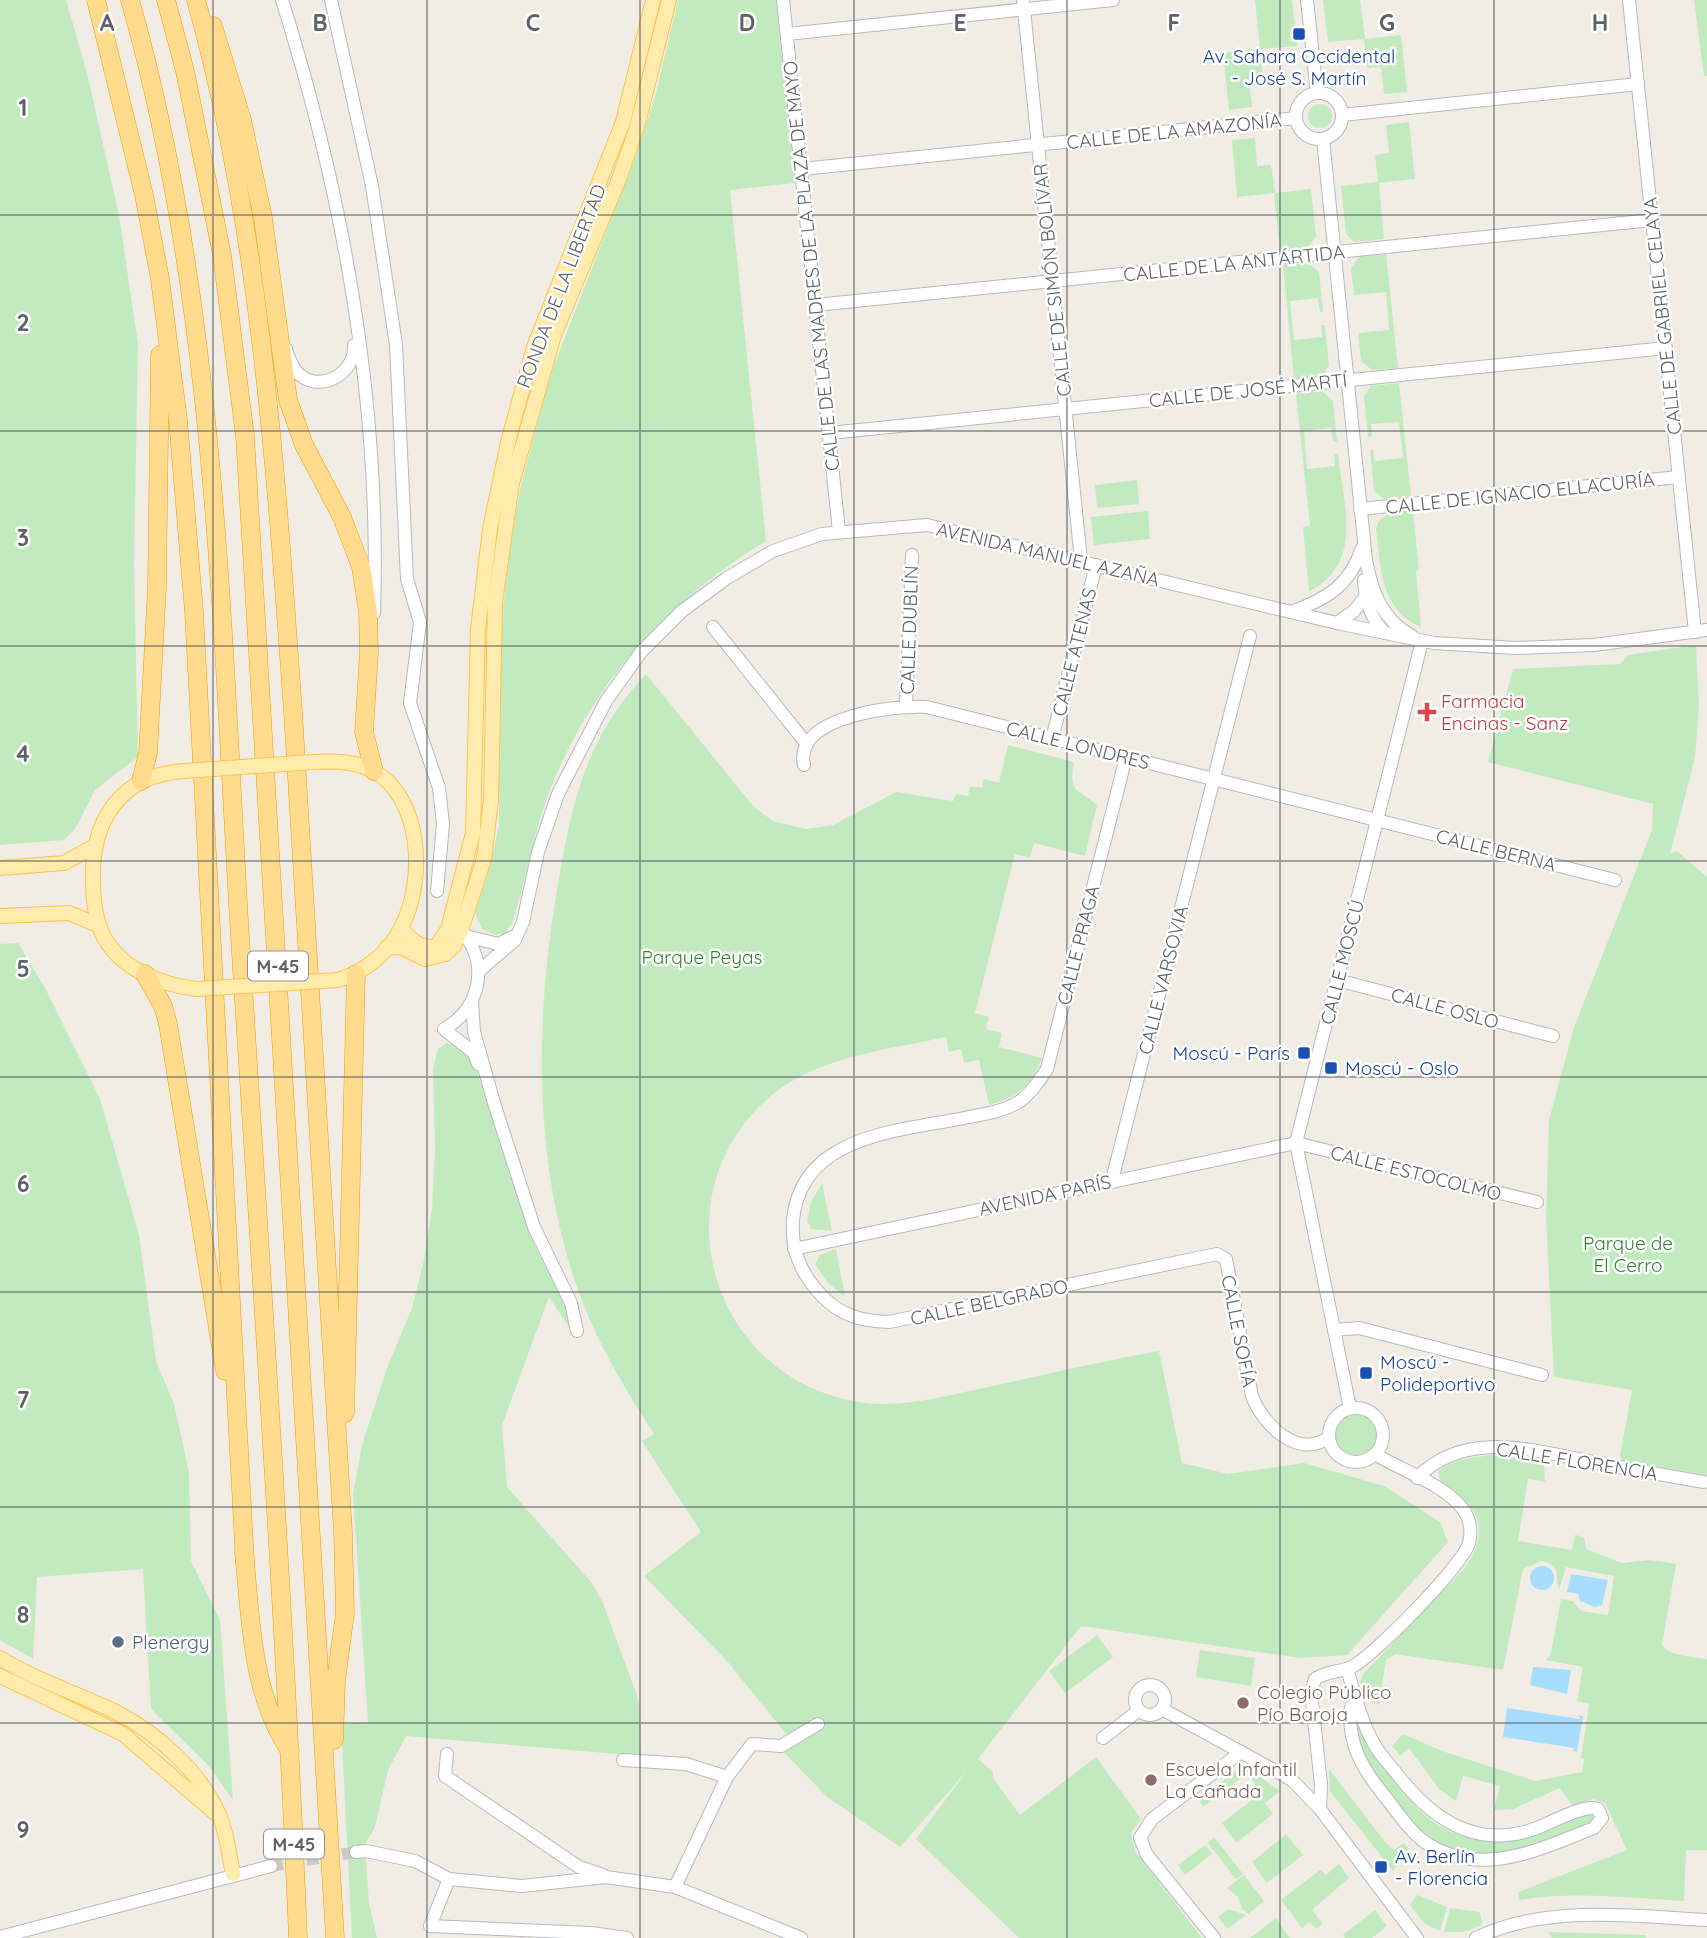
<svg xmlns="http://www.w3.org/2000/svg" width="1707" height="1938" font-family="Quicksand,sans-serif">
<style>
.green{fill:#c2eabf}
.water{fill:#a7deff}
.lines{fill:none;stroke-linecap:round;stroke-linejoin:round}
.minor-tunnel{stroke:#cccac6;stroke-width:12;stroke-dasharray:12 6;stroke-linecap:butt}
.minor-casing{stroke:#b6b9bd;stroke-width:14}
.major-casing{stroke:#fec250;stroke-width:16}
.highway-casing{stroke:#f69800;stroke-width:19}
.minor{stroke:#fff;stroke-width:12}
.major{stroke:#ffecac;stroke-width:14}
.highway{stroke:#ffdb8e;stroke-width:18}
.major-bridge-casing{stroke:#fec250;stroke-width:16;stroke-linecap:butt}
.major-bridge{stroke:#ffecac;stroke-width:14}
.grid{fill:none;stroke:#5d6267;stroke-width:2;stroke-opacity:0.55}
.transit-dot{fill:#1a4fb4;stroke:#fff;stroke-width:2.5}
.health-dot{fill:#e0444e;stroke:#fff;stroke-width:2.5}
.service-dot{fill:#5c6f8a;stroke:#fff;stroke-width:2.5}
.education-dot{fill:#8d6e63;stroke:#fff;stroke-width:2.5}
.labels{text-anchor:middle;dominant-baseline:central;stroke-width:5;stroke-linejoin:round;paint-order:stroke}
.shield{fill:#fff;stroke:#8e9195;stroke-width:2}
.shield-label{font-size:18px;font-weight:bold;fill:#5d6267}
.transit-label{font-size:19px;fill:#164399;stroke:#fff;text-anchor:start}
.street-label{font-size:19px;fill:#5d6267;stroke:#fff}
.health-label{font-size:19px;fill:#be3a42;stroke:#fff;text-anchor:start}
.park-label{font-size:19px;fill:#2f862d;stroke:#fff}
.service-label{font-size:19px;fill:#4e5e75;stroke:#fff;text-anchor:start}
.education-label{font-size:19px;fill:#785e54;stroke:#fff;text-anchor:start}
.grid-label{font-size:23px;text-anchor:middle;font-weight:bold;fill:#5d6267;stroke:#fff;stroke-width:5;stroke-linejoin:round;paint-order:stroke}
</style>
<rect width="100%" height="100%" fill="#f1ede5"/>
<g class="green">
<path d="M 0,0 L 66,0 L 87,73 L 119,215 L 138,344 L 134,562 L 138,757 L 95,790 L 75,829 L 64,840 L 0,845 Z"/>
<path d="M 678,0 L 776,0 L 795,183 L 730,190 L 766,541 C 668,600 592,683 550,790 C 533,833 527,879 512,923 L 505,933 L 495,935 L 482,929 L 475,913 L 490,867 L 499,825 L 500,635 L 510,547 L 521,485 L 551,373 L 637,153 L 656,93 Z"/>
<path d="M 1255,0 L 1292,0 L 1297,46 L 1260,49 L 1263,77 L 1249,79 L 1252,107 L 1229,110 L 1223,53 L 1260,49 Z"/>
<path d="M 1323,0 L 1360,0 L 1365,39 L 1401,35 L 1407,92 L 1384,94 L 1381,67 L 1367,68 L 1364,39 L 1328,42 Z"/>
<path d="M 1694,0 L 1707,0 L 1707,76 L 1704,76 Z"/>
<circle cx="1320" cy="116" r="12"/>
<path d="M 1409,122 L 1415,179 L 1379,183 L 1384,239 L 1354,242 L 1346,234 L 1341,186 L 1378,182 L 1375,155 L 1389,153 L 1386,125 Z"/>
<path d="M 1255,138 L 1257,166 L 1271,165 L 1275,193 L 1311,189 L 1316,237 L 1308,247 L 1280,250 L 1274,193 L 1237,197 L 1232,140 Z"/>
<path d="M 1386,254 L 1398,368 L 1372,370 L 1361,361 L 1358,333 L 1389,330 L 1386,292 L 1354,295 L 1351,268 L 1359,257 Z"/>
<path d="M 1308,263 L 1319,272 L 1323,312 L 1320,312 L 1318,298 L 1290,301 L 1294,340 L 1322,337 L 1321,325 L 1325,325 L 1329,366 L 1322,375 L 1294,379 L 1283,265 Z"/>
<path d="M 1399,383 L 1411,496 L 1385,499 L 1374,491 L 1370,450 L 1373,450 L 1375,461 L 1403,458 L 1399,422 L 1371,424 L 1372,436 L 1368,437 L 1364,396 L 1371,386 Z"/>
<path d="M 1322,391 L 1333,401 L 1337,442 L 1333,442 L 1331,428 L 1304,431 L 1307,469 L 1335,466 L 1334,454 L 1338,453 C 1343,506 1365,561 1309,592 L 1303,527 L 1310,526 L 1296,394 Z"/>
<path d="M 1137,480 L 1139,504 L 1097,508 L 1095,485 Z"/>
<path d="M 1148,511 L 1150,539 L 1094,545 L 1091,517 Z"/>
<path d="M 1413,511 L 1419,570 L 1416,571 L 1421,627 C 1380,610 1381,568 1376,529 C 1380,511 1397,513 1413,511 Z"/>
<path d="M 1696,645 L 1699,707 L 1695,758 L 1670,854 L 1677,851 L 1707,877 L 1707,1475 L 1623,1461 L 1620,1456 L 1632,1390 L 1554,1377 L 1546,1219 L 1549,1120 L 1574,1027 L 1652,830 L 1653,804 L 1488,762 L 1513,669 L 1620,664 L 1628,655 Z"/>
<path d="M 646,674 L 754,807 L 773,821 L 806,829 L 833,825 L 896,792 L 953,801 L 956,794 L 968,796 L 970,786 L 982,788 L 984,779 L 999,783 L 1008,745 L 1074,762 C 1068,794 1078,788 1097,805 L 1085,856 L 1034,843 L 1030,858 L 1015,854 L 975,1013 L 989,1017 L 986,1029 L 1002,1033 L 999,1047 L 1042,1058 C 1032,1085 1016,1098 989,1105 L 979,1060 L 964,1063 L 961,1049 L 949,1052 L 946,1037 C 887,1050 820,1056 772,1095 C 658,1190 707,1373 853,1401 C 897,1410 944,1396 988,1387 C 1045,1375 1101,1361 1159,1351 L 1182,1463 L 1228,1474 L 1304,1463 L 1384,1486 L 1440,1522 L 1448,1542 L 1347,1655 L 1300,1658 L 1081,1626 L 978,1759 L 993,1772 L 993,1778 L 1020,1815 L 1096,1757 L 1141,1819 L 1131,1833 L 1135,1851 L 1202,1938 L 1019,1938 L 916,1839 L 967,1771 L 900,1847 L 827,1797 L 780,1748 L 787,1735 L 727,1661 L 644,1576 L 701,1532 L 642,1441 L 654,1434 C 620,1381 589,1329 571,1269 C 534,1148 536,1019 556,896 C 571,808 582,742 646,674 Z"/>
<path d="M 18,943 L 44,986 L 100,1099 L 139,1235 L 156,1361 L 174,1404 L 189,1472 L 191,1561 L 220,1620 L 233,1800 L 208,1765 L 151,1709 L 143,1569 L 37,1577 L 33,1659 L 0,1640 L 0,944 Z"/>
<path d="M 447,1043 L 461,1048 L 474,1063 L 535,1246 L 568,1309 L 571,1330 L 549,1297 L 502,1425 L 507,1487 L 592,1583 L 603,1603 L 639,1701 L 641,1756 L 406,1736 L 388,1770 L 375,1827 L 365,1844 L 369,1903 L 377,1938 L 352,1938 L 341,1724 L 368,1722 L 353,1494 L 362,1445 L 387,1368 L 412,1308 L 424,1260 L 432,1209 L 435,1150 L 433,1069 L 438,1049 Z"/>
<path d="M 822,1183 L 832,1231 L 810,1229 L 810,1224 L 807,1223 L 811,1202 Z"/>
<path d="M 836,1249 L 845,1297 L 827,1282 L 815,1264 L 820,1255 Z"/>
<circle cx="1356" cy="1434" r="21"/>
<path d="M 1492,1455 L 1544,1462 L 1545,1482 L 1528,1479 L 1518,1541 L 1572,1550 L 1575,1535 L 1584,1537 L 1586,1549 L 1622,1563 L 1650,1560 L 1676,1564 L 1662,1645 C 1669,1656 1694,1657 1707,1659 L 1707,1850 L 1686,1850 L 1684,1901 C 1627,1898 1575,1891 1519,1900 L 1518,1892 L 1627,1850 L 1605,1803 L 1593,1799 L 1573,1806 L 1560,1788 L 1513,1809 L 1497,1810 L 1494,1809 L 1500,1786 L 1463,1776 L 1456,1801 L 1439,1789 L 1409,1748 L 1400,1756 L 1392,1746 L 1403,1734 L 1442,1751 L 1535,1781 L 1582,1772 L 1584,1759 L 1581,1758 L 1589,1704 L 1577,1701 L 1583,1667 L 1546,1660 L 1551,1653 L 1561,1599 L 1573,1601 L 1581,1611 L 1608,1615 L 1614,1576 L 1566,1567 L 1559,1590 C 1554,1577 1563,1565 1541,1561 L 1523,1569 L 1503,1670 L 1395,1654 L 1386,1660 L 1379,1705 L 1372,1701 L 1360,1682 L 1363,1674 L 1465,1568 C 1494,1524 1475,1506 1440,1480 L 1438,1472 C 1450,1459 1476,1457 1492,1455 Z"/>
<path d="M 1097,1635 L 1113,1657 L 1065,1693 L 1049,1671 Z"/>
<path d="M 1200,1650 L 1255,1658 L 1251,1686 L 1196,1677 Z"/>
<path d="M 1358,1716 C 1386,1765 1416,1835 1482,1839 C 1501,1840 1564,1818 1586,1812 L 1593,1812 L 1595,1819 L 1546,1843 L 1497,1856 L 1461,1852 L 1443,1846 L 1413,1824 L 1366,1765 L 1354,1722 Z"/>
<path d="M 1243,1765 L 1280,1791 L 1265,1803 L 1273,1814 L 1236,1843 L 1222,1823 L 1261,1793 L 1248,1773 L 1203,1807 L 1199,1800 Z"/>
<path d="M 1329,1769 L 1385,1842 L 1394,1850 L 1404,1843 L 1409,1849 L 1393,1871 L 1330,1791 Z"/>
<path d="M 1286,1834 L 1303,1855 L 1267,1883 L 1252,1862 Z"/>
<path d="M 1214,1837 L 1243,1874 L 1236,1879 L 1208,1843 Z"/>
<path d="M 1205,1845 L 1212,1854 L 1185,1875 L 1178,1865 Z"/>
<path d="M 1339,1864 L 1349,1878 L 1312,1910 L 1323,1924 L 1316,1929 L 1310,1922 L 1302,1928 L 1281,1900 L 1320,1870 L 1326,1875 Z"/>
<path d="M 1244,1875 L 1264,1901 L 1248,1914 L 1242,1909 L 1238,1897 L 1227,1888 Z"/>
<path d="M 1417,1895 L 1447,1907 L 1440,1931 L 1424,1923 L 1410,1905 Z"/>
<path d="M 1450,1908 L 1480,1912 L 1482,1925 L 1463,1932 L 1444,1932 Z"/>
<path d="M 1228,1909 L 1246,1915 L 1227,1929 L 1218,1917 Z"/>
<path d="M 1375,1910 L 1387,1926 L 1372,1938 L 1345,1938 L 1343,1935 Z"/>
<path d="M 1276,1918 L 1290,1938 L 1250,1938 Z"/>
<path d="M 1548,1932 L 1646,1935 L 1646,1938 L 1552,1938 Z"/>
</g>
<g class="water">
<circle cx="1542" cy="1578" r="12"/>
<path d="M 1571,1574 L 1608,1580 L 1602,1605 L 1595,1607 L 1580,1601 L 1578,1594 L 1567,1592 Z"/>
<path d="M 1533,1667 L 1571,1670 L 1567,1694 L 1530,1685 Z"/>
<path d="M 1507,1708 L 1580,1719 L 1578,1715 L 1583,1716 L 1577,1752 L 1572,1751 L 1575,1748 L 1503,1737 Z"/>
</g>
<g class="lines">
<path class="minor-tunnel" d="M 271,1866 L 356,1852"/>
<defs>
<g id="minor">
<path d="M 282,0 C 344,198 381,405 374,613"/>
<path d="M 331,0 L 372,186 L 396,345 L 407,579 L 420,622 L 410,703 L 439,788 L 443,824 L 437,891"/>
<path d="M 783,0 L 839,531"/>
<path d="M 1023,0 L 1081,560"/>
<path d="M 1307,0 L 1317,93"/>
<path d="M 1629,0 L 1695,632"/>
<path d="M 787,34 L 1113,0"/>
<circle cx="1319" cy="116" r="23"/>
<path d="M 1342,115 L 1638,84"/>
<path d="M 1323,139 L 1366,560 C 1372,592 1382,620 1412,636"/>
<path d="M 802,169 L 1296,118"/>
<path d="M 816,305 L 1652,220"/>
<path d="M 286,349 C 288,356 291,364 295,370 C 316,396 356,375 354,345"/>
<path d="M 830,433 L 1666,348"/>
<path d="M 1360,509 L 1679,477"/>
<path d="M 1364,580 C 1365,600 1371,619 1385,633"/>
<path d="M 1291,612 C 1327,599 1350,585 1362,548"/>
<path d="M 1337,623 L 1354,611 L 1369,592"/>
<path d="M 713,627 L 806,743"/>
<path d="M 906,706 L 912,555"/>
<path d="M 1052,739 L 1096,565"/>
<path d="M 1126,757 L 1047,1069 C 1039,1081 1031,1093 1020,1101 C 1005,1111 986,1114 969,1117 C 903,1131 801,1133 793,1220 C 791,1251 801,1274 822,1296 C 841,1316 862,1321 889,1322 L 1217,1254 L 1226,1259 L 1252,1396 C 1262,1423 1298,1461 1329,1437"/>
<path d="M 804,765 C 793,716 896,705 927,707 L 1615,880"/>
<path d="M 461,930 C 490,963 481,1008 444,1029 L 474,1053 L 478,1064"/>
<path d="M 466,936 L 498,944 L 512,937"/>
<path d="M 479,971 L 515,940 L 523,922 L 538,852 L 558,794 L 606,701 L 641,652 L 682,611 L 727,578 L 773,551 L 822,534 L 927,525 L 1337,623 L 1434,643 L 1516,648 L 1594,645 L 1707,630"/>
<path d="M 1337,980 L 1553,1036"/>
<path d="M 472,1002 L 474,1032 L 494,1103 L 534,1227 L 571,1303 L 577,1331"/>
<path d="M 1112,1180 L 1250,636"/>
<path d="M 794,1249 L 1296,1143 L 1537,1202"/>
<path d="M 1334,1330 L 1359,1328 L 1542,1375"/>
<circle cx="1356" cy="1435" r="27"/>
<path d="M 1350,1408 L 1296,1143 L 1422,641"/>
<path d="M 1417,1478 C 1465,1428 1535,1451 1594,1462 C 1631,1469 1667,1476 1704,1482"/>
<path d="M 1347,1669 C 1355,1695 1361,1721 1374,1744 C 1380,1755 1389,1764 1397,1774 C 1431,1818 1475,1850 1534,1829 C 1549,1824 1585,1803 1598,1809 L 1602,1818 L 1594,1828 C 1539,1849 1483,1879 1426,1843 C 1409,1831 1396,1810 1383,1794 C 1362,1768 1347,1743 1351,1707 L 1357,1703"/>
<circle cx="1150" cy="1700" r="15"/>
<path d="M 1162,1709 L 1292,1780 L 1320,1809 L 1417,1938"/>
<path d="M 1103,1738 L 1139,1710"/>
<path d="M 447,1754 L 445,1776 L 579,1867 L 603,1875"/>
<path d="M 623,1760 L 686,1764 L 727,1777"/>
<path d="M 1320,1809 L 1321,1784 L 1311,1693 L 1315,1679 C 1328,1670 1343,1673 1355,1665 C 1377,1652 1462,1566 1469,1543 C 1472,1531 1470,1518 1462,1508 C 1442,1483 1402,1471 1375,1454"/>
<path d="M 356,1852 L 366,1851 L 415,1861 L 449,1879 L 522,1886 L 606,1877 L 675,1887 L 801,1938"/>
<path d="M 449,1879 L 430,1926 L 591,1933 L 627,1938"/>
<path d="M 675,1887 L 727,1777 L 752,1744 L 781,1746 L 818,1724"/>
<path d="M 0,1937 L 271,1866"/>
<path d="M 1214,1938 L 1147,1855 L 1140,1838 L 1152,1819 L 1241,1752"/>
<path d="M 1476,1938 C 1547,1904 1631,1916 1707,1920"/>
</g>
<g id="major">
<path d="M 313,762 C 333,761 354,761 372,770 C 423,797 425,881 402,926 C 390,952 365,972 338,980"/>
<path d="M 184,771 C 120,775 91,821 93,881 C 93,900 95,921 105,939 C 123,970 162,985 197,989"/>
<path d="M 0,868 L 64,863 L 93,847"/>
<path d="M 0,916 L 69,913 L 100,926"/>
<path d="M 401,928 C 411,940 421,949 436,947 L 448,929 L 473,833 L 478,629 L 490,529 L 509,438 L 534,347 L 623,122 L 653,0"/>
<path d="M 386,948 L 400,947 L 425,959 L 445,954 L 454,946 L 461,930 L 484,859 L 491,800 L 495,602 L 512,483 L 554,335 L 619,179 L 637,127 L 669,0"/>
<path d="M 0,1658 C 37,1681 77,1693 116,1712 C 157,1733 202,1773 220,1817 C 227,1834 229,1855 233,1874"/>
<path d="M 0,1676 L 123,1734 L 215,1813"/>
</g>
<g id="highway">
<path d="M 96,0 L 144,195 L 160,279 L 178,420 L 194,612 L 245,1563"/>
<path d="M 130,0 C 215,299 221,613 239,921 C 260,1260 284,1599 298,1938"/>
<path d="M 166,0 L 185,71 L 222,255 L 245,436 L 335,1938"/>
<path d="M 196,0 C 261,232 276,473 293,712 C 311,985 325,1259 343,1532 L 345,1613 L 336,1681 L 334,1740"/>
<path d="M 213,26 L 242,120 L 263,218 L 288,400 L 304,445 L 342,517 L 361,567 L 368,612 L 369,652 L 364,732 L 374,771"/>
<path d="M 141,781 L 148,753 L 157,587 L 160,355"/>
<path d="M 145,974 L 163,1006 L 168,1024 L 225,1371"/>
<path d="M 345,1413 L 356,974"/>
<path d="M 244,1552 C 251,1620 251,1693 290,1751"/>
</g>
</defs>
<use href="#minor" class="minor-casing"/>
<use href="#major" class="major-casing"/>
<use href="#highway" class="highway-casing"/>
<use href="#minor" class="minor"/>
<use href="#major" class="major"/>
<use href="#highway" class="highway"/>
<defs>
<g id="major-bridge">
<path d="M 184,771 L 313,762"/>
<path d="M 197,989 L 338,980"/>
</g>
</defs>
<use href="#major-bridge" class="major-bridge-casing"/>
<use href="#major-bridge" class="major-bridge"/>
</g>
<path class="grid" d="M 213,0 L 213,1938M 427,0 L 427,1938M 640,0 L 640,1938M 854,0 L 854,1938M 1067,0 L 1067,1938M 1280,0 L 1280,1938M 1494,0 L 1494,1938M 0,215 L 1707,215M 0,431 L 1707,431M 0,646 L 1707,646M 0,861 L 1707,861M 0,1077 L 1707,1077M 0,1292 L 1707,1292M 0,1507 L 1707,1507M 0,1723 L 1707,1723"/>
<g class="transit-dot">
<rect x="1292" y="27" width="14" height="14" rx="3.5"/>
<rect x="1297" y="1046" width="14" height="14" rx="3.5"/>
<rect x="1324" y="1061" width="14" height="14" rx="3.5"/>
<rect x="1359" y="1366" width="14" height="14" rx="3.5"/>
<rect x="1374" y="1860" width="14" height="14" rx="3.5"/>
</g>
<path class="health-dot" d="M1423.5 701.5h7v7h7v7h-7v7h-7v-7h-7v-7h7z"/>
<circle class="service-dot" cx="118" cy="1642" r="7"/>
<g class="education-dot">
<circle cx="1243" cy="1703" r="7"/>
<circle cx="1151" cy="1780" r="7"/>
</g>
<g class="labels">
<g class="shield">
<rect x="248" y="951.5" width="60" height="29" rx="5"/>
<rect x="264" y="1829.5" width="60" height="29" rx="5"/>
</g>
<g class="shield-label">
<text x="278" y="966">M-45</text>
<text x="294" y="1844">M-45</text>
</g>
<g class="transit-label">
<text x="1299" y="56" text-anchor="middle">Av. Sahara Occidental<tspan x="1299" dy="22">- José S. Martín</tspan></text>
<text x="1290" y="1053" text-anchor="end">Moscú - París</text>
<text x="1345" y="1068">Moscú - Oslo</text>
<text x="1380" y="1362">Moscú -<tspan x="1380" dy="22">Polideportivo</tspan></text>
<text x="1395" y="1856">Av. Berlín<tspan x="1395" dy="22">- Florencia</tspan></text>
</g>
<g class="street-label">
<text transform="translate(1174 131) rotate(-6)">CALLE DE LA AMAZONÍA</text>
<text transform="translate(1234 263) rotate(-6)">CALLE DE LA ANTÁRTIDA</text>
<text transform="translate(811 266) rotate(-96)">CALLE DE LAS MADRES DE LA PLAZA DE MAYO</text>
<text transform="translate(1052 280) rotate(-96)">CALLE DE SIMÓN BOLÍVAR</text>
<text transform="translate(561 286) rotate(-69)">RONDA DE LA LIBERTAD</text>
<text transform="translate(1662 316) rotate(-96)">CALLE DE GABRIEL CELAYA</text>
<text transform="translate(1248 390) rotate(-6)">CALLE DE JOSÉ MARTÍ</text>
<text transform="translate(1520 493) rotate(-6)">CALLE DE IGNACIO ELLACURÍA</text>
<text transform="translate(1048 554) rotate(13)">AVENIDA MANUEL AZAÑA</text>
<text transform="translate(909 630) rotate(-88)">CALLE DUBLÍN</text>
<text transform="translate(1074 652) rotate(-76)">CALLE ATENAS</text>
<text transform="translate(1078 745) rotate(14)">CALLE LONDRES</text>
<text transform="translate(1496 850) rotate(14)">CALLE BERNA</text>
<text transform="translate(1078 945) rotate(-76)">CALLE PRAGA</text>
<text transform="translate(1342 962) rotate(-76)">CALLE MOSCÚ</text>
<text transform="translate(1163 980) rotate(-76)">CALLE VARSOVIA</text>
<text transform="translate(1445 1008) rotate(15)">CALLE OSLO</text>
<text transform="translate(1416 1173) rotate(14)">CALLE ESTOCOLMO</text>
<text transform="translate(1045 1195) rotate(-12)">AVENIDA PARÍS</text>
<text transform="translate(989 1302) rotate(-12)">CALLE BELGRADO</text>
<text transform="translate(1239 1331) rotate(79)">CALLE SOFÍA</text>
<text transform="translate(1577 1461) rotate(9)">CALLE FLORENCIA</text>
</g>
<g class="health-label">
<text x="1441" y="701">Farmacia<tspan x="1441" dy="22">Encinas - Sanz</tspan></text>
</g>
<g class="park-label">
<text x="702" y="957">Parque Peyas</text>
<text x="1628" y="1243">Parque de<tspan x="1628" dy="22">El Cerro</tspan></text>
</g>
<g class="service-label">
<text x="132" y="1642">Plenergy</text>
</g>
<g class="education-label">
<text x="1257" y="1692">Colegio Público<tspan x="1257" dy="22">Pío Baroja</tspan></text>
<text x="1165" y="1769">Escuela Infantil<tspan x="1165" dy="22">La Cañada</tspan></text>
</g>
</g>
<g class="grid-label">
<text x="107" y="31">A</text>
<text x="320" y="31">B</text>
<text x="533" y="31">C</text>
<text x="747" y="31">D</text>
<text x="960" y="31">E</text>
<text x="1174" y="31">F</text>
<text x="1387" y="31">G</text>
<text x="1600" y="31">H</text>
<text x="23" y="116">1</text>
<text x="23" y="331">2</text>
<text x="23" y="546">3</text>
<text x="23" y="762">4</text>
<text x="23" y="977">5</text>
<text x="23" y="1192">6</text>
<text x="23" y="1408">7</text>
<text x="23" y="1623">8</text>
<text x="23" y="1838">9</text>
</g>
</svg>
